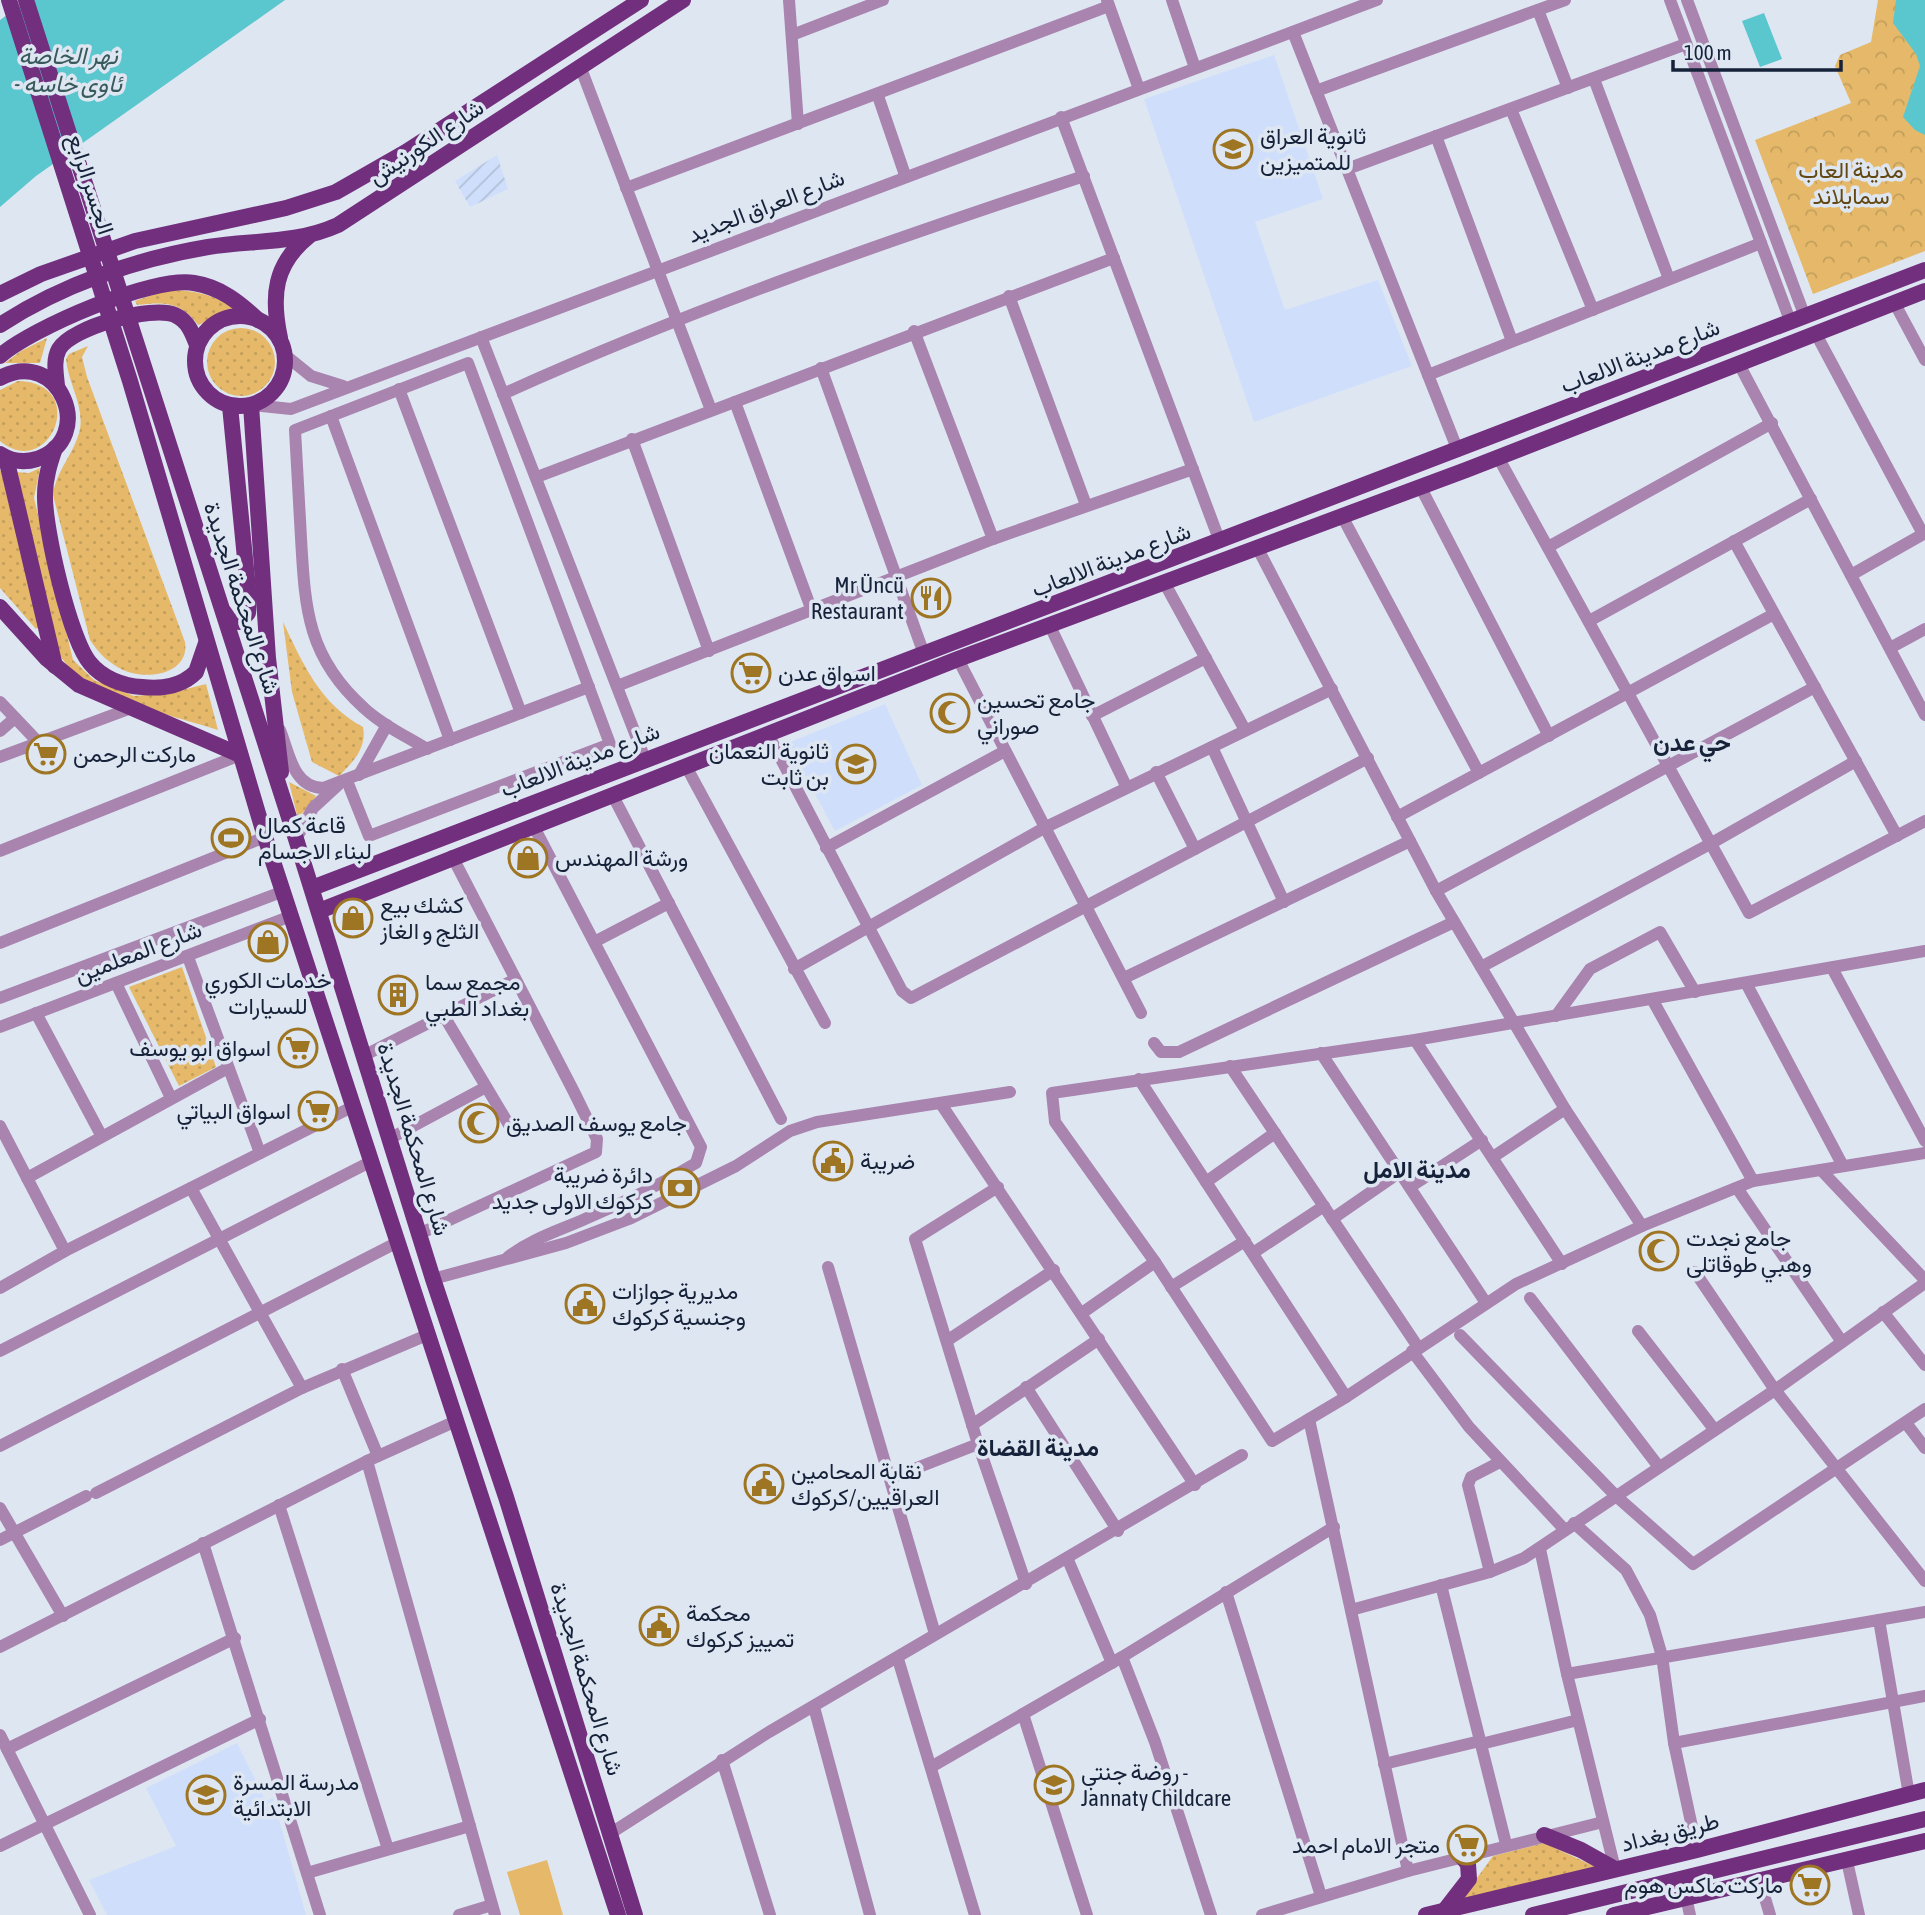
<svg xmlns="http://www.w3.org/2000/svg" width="1925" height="1915" font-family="'Asap Condensed',Vazirmatn,sans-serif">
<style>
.built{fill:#cfdffb}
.industrial{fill:url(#industrial-furrows)}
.grass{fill:url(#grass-dots)}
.forest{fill:url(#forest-crowns)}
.pitch{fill:#e5b969}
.water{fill:#5ac6ce}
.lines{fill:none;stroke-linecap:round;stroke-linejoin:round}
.minor{stroke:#a884af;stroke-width:12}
.major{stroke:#722f7e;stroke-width:16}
.labels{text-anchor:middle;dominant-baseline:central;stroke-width:7;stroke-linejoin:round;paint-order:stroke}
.poi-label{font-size:23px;fill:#152239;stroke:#dee6f2;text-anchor:start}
.street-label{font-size:23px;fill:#152239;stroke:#dee6f2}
.park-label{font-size:23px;fill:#634811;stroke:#dee6f2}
.water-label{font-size:24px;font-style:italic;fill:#385a5c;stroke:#dee6f2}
.neighbourhood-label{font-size:24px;font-weight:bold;fill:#152239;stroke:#dee6f2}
</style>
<defs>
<pattern id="industrial-furrows" width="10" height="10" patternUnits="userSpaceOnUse" patternTransform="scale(1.75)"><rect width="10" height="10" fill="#cfdffb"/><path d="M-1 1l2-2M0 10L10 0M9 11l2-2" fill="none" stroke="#b1bfd8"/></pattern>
<pattern id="grass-dots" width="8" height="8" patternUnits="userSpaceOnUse" patternTransform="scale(1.75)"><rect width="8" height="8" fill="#e5b969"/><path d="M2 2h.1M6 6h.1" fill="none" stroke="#c49f5c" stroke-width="1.8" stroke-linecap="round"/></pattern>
<pattern id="forest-crowns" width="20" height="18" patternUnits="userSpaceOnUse" patternTransform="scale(1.75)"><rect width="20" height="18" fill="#e5b969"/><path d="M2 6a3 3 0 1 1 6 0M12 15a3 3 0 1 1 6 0" fill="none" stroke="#c49f5c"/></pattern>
</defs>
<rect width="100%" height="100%" fill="#dee6f2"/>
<g class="built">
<path d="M 1274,55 L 1323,199 L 1255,222 L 1285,310 L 1378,280 L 1412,366 L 1254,422 L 1144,99 Z"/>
<path d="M 885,704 L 922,785 L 835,831 L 788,743 Z"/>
<path d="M 237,1743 L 266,1801 L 273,1798 L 306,1915 L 107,1915 L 89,1880 L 176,1846 L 146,1788 Z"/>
</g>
<path class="industrial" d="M 497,155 L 508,189 L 470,207 L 455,181 Z"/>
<g class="grass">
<path d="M 167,290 C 194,290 212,294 236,309 L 198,325 C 181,301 163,302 137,305 L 135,301 Z"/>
<circle cx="241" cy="362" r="34"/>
<path d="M 47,338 L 40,363 L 5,363 L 21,351 Z"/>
<path d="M 88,346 L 82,357 L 87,377 L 185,642 C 190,674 146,681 123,670 C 109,663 99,654 90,640 L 53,495 C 56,470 75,453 80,429 C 84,405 68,383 66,359 L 69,354 Z"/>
<path d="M 18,381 C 91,383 49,482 0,441 L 0,390 Z"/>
<path d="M 40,468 L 34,498 L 73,660 L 94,680 L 134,696 L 170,693 L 206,684 L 218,730 C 170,714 86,699 59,654 L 15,472 L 29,473 Z"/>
<path d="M 0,470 L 6,477 L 41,625 L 36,629 L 0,588 Z"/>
<path d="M 283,622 C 303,664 320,704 363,727 C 367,748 353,762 339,776 L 312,762 L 292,692 Z"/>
<path d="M 289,782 L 316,796 L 298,819 Z"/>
<path d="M 182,967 L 216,1067 L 179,1086 L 129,987 Z"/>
<path d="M 1544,1843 L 1596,1867 L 1461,1900 L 1493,1856 Z"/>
</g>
<path class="forest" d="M 1878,0 L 1925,0 L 1925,251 L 1813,294 L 1755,140 L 1851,103 L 1835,66 L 1840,55 L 1871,42 Z"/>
<path class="pitch" d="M 547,1860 L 563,1915 L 520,1915 L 507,1872 Z"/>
<g class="water">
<path d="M 27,0 L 285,0 L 36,176 L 0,207 L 0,20 Z"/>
<path d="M 1896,0 L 1925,0 L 1925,135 L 1915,130 L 1903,117 L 1920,66 L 1916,54 L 1893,23 Z"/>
<path d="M 1764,13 L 1782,59 L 1760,67 L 1742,21 Z"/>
</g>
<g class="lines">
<g class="minor">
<path d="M 789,0 L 798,124"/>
<path d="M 1107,0 L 1139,89"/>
<path d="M 1172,0 L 1195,68"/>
<path d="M 1670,0 L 1791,323"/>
<path d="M 1687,0 L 1805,317"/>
<path d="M 1538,10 L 1568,88"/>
<path d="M 1293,32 L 1458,451"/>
<path d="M 792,35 L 883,0"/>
<path d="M 580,66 L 711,410"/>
<path d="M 1594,79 L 1669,279"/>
<path d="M 1316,91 L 1565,0"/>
<path d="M 878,96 L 905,175"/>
<path d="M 1511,109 L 1593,310"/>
<path d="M 1061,117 L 1220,542"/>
<path d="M 1436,136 L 1512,341"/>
<path d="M 1347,169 L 1686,44"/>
<path d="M 626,188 L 1109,6"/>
<path d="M 1009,296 L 1086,505"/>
<path d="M 1895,304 L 1925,360"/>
<path d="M 914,331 L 993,539"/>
<path d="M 1816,334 L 1923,534"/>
<path d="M 481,337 L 645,759"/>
<path d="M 285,355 L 311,376 L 343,386"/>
<path d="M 1740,366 L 1925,715"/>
<path d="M 821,368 L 924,654"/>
<path d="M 1428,375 L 1761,243"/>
<path d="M 399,389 L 521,713"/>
<path d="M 503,394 C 691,309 887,241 1084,176"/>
<path d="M 735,402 L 812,611"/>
<path d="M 253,405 L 291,409 L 1377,0"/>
<path d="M 331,416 L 450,740"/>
<path d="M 632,439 L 709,651"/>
<path d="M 1498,457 L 1749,913 L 1925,821"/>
<path d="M 537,477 L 1114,258"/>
<path d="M 1420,486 L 1549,736"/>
<path d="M 1342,516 L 1479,773"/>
<path d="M 1734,541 L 1897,836"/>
<path d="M 1257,547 L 1436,891 L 1565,1109 L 1642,1226"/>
<path d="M 1548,547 L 1772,423"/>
<path d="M 1851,575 L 1925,533"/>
<path d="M 1164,582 L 1245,730"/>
<path d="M 1589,621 L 1811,499"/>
<path d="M 1050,626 L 1126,786"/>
<path d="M 1890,648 L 1925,629"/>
<path d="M 958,659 L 1141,1013"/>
<path d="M 617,686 L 993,539 L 1193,469"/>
<path d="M 0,702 L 39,743"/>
<path d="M 1092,716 L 1206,658"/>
<path d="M 280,730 C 289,752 293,788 323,788 L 589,687"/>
<path d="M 0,731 L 15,718"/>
<path d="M 769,736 L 902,991 L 911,998 L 1368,758"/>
<path d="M 1212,747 L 1284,902"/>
<path d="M 0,757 L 134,707"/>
<path d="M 687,768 L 825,1023"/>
<path d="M 1156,772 L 1195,849"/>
<path d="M 359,775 L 387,725"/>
<path d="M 347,781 L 369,836 L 610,744 L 468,363 L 295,430 C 297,466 299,502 301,538 C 305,608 307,657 364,708 C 382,725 406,736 427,749"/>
<path d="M 612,794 L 781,1119"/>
<path d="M 1397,817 L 1774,614"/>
<path d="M 296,839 L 313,808 L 338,785"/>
<path d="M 826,848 L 1005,751"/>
<path d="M 0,851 L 240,755"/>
<path d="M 1436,891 L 1815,687"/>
<path d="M 596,941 L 669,903"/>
<path d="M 0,943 L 265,837"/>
<path d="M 1925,951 L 1415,1040 L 1052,1093 L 1055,1122 L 1155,1262 L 1272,1441 L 1346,1397 L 1516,1284 L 1642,1226 L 1753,1181 L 1925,1153"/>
<path d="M 188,957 L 260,1153"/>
<path d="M 1481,967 L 1710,844 L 1856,761"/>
<path d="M 1832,968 L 1925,1141"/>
<path d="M 794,969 L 1044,828 L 1332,689"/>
<path d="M 1124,978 L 1410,841"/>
<path d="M 116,983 L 171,1098"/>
<path d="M 1746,983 L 1843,1166"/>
<path d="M 0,998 L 284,891"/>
<path d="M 1652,999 L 1753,1181"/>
<path d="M 36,1013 L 101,1135"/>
<path d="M 444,1016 L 509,1125"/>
<path d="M 1556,1016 L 1590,969 L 1660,932 L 1695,992"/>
<path d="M 0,1027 L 291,916"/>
<path d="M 1415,1040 L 1562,1264"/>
<path d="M 1154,1043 L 1161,1052 L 1179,1052 L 1454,922"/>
<path d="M 1321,1053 L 1486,1303"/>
<path d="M 365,1055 L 514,980"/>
<path d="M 1230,1066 L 1418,1347"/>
<path d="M 1139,1079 L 1346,1397"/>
<path d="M 941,1104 L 1195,1485"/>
<path d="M 0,1126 L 65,1251"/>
<path d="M 391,1138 L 486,1087"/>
<path d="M 1493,1157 L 1565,1109"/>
<path d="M 1821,1170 L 1925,1280"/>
<path d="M 27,1178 L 228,1068"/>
<path d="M 1206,1182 L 1275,1133"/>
<path d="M 998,1187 L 915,1239 L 978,1444 L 1026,1584"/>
<path d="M 1410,1187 L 1482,1140"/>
<path d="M 191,1188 L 302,1388"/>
<path d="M 1737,1188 L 1842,1342"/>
<path d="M 1332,1219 L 1400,1172"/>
<path d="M 419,1234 L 596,1152 L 597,1139 L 574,1092 L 452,856"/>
<path d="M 1253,1253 L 1324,1206"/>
<path d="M 508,1257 C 531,1239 558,1231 585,1219 C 623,1203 660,1185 696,1163 L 701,1147 L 533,825"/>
<path d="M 828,1267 L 935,1634"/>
<path d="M 1695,1272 L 1775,1390 L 1925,1581"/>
<path d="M 433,1279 L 566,1243 L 629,1219 L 736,1166 L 790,1131 L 817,1122 L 1010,1092"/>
<path d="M 1171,1287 L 1245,1241"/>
<path d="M 0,1288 L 65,1251 L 352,1107"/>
<path d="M 1530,1298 L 1659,1467"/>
<path d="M 1883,1312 L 1925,1365"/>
<path d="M 1082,1313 L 1155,1262"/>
<path d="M 1638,1331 L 1714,1429"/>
<path d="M 1460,1335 L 1616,1496 L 1693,1564 L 1925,1409"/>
<path d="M 948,1340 L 1054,1270"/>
<path d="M 0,1351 L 370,1162"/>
<path d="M 1412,1351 L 1469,1427 L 1565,1530"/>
<path d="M 342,1369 L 378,1456"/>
<path d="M 1026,1387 L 1118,1531"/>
<path d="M 1309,1419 L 1408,1871"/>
<path d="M 1906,1423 L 1925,1448"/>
<path d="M 972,1425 L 1099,1339"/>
<path d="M 0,1446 L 396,1243"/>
<path d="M 367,1461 L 495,1915"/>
<path d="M 891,1478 L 978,1444"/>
<path d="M 96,1493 L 302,1388 L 427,1335"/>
<path d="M 279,1505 L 388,1849"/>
<path d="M 0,1508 L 63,1616"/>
<path d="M 1574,1523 L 1626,1570 L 1650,1615 L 1662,1656 L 1674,1743 L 1697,1850"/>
<path d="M 0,1540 L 86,1496"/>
<path d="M 203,1543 L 320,1915"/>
<path d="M 1540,1549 L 1567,1674 L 1615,1869"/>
<path d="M 1068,1560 L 1112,1663"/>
<path d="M 1490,1572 L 1468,1485 L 1471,1477 L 1500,1462"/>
<path d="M 1441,1585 L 1506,1844"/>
<path d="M 1226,1592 L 1321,1896"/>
<path d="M 1351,1610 L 1490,1572 L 1524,1558 L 1775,1390 L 1925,1283"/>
<path d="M 1879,1620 L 1909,1795"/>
<path d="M 0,1647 L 367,1461 L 456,1421"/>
<path d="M 1122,1657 L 1155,1742 L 1211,1915"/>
<path d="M 898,1659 L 975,1915"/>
<path d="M 1567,1674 L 1925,1612"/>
<path d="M 814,1707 L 870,1915"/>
<path d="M 1023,1714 L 1087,1915"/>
<path d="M 0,1735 L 90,1915"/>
<path d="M 1674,1743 L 1925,1696"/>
<path d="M 1481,1744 L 1578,1720"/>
<path d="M 7,1749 L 235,1638"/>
<path d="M 722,1760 L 770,1915"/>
<path d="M 1384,1764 L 1480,1741"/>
<path d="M 931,1767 L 1122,1657 L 1334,1527"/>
<path d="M 611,1833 L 769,1732 L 1242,1455"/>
<path d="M 0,1846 L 260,1719"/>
<path d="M 1847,1861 L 1859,1915"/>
<path d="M 307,1873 L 470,1826"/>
<path d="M 1759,1878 L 1770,1915"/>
<path d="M 1686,1897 L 1690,1915"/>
<path d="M 459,1915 L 492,1905"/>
<path d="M 1262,1915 L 1408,1871 L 1603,1822"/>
</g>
<g class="major">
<path d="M 9,0 L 130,381 L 265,837 L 618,1915"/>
<path d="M 26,0 L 296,839 L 433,1279 L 506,1497 L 635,1915"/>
<path d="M 0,294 L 41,274 L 135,241 L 286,208 L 336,192 L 406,152 L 641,0"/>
<circle cx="240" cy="361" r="45"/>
<path d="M 0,325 C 61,285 136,259 208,247 C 253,240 296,244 338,225 L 683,0"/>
<path d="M 280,338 C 271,296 274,264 309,236"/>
<path d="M 0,356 C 32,328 152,276 194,283 C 220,287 239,302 258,320"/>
<path d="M 0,378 C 59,346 98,438 37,459 C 24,463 11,461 0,454"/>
<path d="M 57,386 C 56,374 53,360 59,349 C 72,327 152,305 175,315 C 188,321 192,332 197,345"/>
<path d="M 251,405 L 268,658 L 281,772"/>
<path d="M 55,448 C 50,463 45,478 45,495 C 44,527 70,640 90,663 C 102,678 123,686 142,687 C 162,689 181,687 196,672 L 206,643"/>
<path d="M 6,458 L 55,666"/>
<path d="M 0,607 L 46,658 L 79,685 L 240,755"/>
<path d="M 224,612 L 230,621 L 240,622 L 248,613 L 249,599 L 230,406"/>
<path d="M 312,888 L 1925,270"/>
<path d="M 319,911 L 958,659 L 1466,470 L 1925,291"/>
<path d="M 1544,1835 L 1581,1850 L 1615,1869"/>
<path d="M 1445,1910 L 1469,1879 L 1468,1864 L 1462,1857"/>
<path d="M 1426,1915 L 1697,1850 L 1925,1790"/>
<path d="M 1533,1915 L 1925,1819"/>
<path d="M 1614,1915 L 1925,1841"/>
</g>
</g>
<defs>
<symbol id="school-ring" viewBox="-11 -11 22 22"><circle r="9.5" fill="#dee6f2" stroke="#9e7623" stroke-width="1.5"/><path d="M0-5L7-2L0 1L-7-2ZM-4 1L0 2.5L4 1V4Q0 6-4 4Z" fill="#9e7623"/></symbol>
<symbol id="restaurant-ring" viewBox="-11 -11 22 22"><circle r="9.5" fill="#dee6f2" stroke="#9e7623" stroke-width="1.5"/><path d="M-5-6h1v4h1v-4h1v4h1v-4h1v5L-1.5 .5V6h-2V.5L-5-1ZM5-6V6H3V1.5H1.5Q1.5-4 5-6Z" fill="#9e7623"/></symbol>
<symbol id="supermarket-ring" viewBox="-11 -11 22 22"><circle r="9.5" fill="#dee6f2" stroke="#9e7623" stroke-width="1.5"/><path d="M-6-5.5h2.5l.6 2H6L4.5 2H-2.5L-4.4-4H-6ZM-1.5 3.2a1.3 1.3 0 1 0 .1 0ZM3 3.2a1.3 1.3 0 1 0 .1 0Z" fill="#9e7623"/></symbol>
<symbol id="mosque-ring" viewBox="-11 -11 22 22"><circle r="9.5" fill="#dee6f2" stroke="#9e7623" stroke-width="1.5"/><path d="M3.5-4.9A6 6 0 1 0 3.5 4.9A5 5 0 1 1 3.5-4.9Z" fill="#9e7623"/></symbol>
<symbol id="stadium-ring" viewBox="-11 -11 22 22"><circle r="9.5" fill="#dee6f2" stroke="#9e7623" stroke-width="1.5"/><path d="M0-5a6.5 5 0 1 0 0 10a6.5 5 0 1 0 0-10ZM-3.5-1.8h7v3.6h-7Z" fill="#9e7623"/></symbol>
<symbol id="shop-ring" viewBox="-11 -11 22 22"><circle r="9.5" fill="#dee6f2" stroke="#9e7623" stroke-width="1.5"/><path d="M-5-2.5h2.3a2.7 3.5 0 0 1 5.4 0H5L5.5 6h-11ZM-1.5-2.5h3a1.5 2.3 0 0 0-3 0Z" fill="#9e7623"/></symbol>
<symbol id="building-ring" viewBox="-11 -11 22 22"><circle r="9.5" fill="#dee6f2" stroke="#9e7623" stroke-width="1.5"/><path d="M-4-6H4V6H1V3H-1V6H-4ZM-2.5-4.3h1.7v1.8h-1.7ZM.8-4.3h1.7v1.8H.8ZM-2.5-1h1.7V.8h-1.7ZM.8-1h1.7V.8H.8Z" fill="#9e7623"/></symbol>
<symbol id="civic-ring" viewBox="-11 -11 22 22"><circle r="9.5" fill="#dee6f2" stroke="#9e7623" stroke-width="1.5"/><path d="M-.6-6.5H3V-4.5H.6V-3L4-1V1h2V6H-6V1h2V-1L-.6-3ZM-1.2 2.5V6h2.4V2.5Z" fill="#9e7623"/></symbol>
<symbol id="bank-ring" viewBox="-11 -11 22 22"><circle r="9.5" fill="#dee6f2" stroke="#9e7623" stroke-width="1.5"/><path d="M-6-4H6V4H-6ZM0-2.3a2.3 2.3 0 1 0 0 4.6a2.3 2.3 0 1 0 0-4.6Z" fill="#9e7623"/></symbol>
</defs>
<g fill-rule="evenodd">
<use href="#school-ring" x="1211" y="127" width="44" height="44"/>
<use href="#restaurant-ring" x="909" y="576" width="44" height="44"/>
<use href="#supermarket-ring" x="729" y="651" width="44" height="44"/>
<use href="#mosque-ring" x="928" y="691" width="44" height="44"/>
<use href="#supermarket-ring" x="24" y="732" width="44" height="44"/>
<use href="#school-ring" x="834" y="742" width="44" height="44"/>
<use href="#stadium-ring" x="209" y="816" width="44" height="44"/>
<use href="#shop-ring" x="506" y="836" width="44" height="44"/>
<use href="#shop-ring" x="331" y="896" width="44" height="44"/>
<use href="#shop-ring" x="246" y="920" width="44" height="44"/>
<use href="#building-ring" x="376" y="973" width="44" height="44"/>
<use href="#supermarket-ring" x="276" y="1026" width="44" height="44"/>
<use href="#supermarket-ring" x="296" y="1089" width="44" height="44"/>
<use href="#mosque-ring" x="457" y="1101" width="44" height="44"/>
<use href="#civic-ring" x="811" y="1139" width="44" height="44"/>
<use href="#bank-ring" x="658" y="1166" width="44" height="44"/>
<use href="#mosque-ring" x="1637" y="1229" width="44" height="44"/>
<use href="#civic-ring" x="563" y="1282" width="44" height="44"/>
<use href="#civic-ring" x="742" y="1462" width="44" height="44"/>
<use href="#civic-ring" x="637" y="1604" width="44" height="44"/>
<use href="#school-ring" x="1032" y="1763" width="44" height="44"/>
<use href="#school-ring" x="184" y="1773" width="44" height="44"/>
<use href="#supermarket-ring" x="1445" y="1823" width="44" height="44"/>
<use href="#supermarket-ring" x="1788" y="1863" width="44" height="44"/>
</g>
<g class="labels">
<g class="poi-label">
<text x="1260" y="136">ثانوية العراق<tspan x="1260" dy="26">للمتميزين</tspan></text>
<text x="904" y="585" text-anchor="end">Mr Üncü<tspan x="904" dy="26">Restaurant</tspan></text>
<text x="778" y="673">اسواق عدن</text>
<text x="977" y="700">جامع تحسين<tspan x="977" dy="26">صوراني</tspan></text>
<text x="829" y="751" text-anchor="end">ثانوية النعمان<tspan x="829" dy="26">بن ثابت</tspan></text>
<text x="73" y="754">ماركت الرحمن</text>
<text x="258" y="825">قاعة كمال<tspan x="258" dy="26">لبناء الاجسام</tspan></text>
<text x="555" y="858">ورشة المهندس</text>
<text x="380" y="905">كشك بيع<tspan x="380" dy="26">الثلج و الغاز</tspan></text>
<text x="268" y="980" text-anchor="middle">خدمات الكوري<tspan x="268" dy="26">للسيارات</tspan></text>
<text x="425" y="982">مجمع سما<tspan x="425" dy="26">بغداد الطبي</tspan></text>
<text x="271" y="1048" text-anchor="end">اسواق ابو يوسف</text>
<text x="291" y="1111" text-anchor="end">اسواق البياتي</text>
<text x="506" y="1123">جامع يوسف الصديق</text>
<text x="860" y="1161">ضريبة</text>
<text x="653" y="1175" text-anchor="end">دائرة ضريبة<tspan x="653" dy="26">كركوك الاولی جدید</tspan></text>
<text x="1686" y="1238">جامع نجدت<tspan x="1686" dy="26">وهبي طوقاتلى</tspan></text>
<text x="612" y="1291">مديرية جوازات<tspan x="612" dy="26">وجنسية كركوك</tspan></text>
<text x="791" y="1471">نقابة المحامين<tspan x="791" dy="26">العراقيين/كركوك</tspan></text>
<text x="686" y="1613">محكمة<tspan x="686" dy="26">تمييز كركوك</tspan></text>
<text x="1081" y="1772">روضة جنتي -<tspan x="1081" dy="26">Jannaty Childcare</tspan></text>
<text x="233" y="1782">مدرسة المسرة<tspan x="233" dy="26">الابتدائية</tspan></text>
<text x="1440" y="1845" text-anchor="end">متجر الامام احمد</text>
<text x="1783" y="1885" text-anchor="end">ماركت ماكس هوم</text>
</g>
<g class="street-label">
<text transform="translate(426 142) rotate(-34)">شارع الكورنيش</text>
<text transform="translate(91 184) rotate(72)">الجسر الرابع</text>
<text transform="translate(766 206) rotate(-21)">شارع العراق الجديد</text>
<text transform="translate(1640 356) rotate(-21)">شارع مدينة الالعاب</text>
<text transform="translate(1111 560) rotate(-21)">شارع مدينة الالعاب</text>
<text transform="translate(242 598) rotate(72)">شارع المحكمة الجديدة</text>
<text transform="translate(580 760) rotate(-21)">شارع مدينة الالعاب</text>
<text transform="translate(138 952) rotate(-21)">شارع المعلمين</text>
<text transform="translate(414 1139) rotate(73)">شارع المحكمة الجديدة</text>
<text transform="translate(587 1679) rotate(73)">شارع المحكمة الجديدة</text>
<text transform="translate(1670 1832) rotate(-14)">طريق بغداد</text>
</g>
<g class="park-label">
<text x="1851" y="170">مدينة العاب<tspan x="1851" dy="26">سمايلاند</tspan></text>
</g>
<g class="water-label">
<text x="68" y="55">نهر الخاصة<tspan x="68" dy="28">- ئاوی خاسە</tspan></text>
</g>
<g class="neighbourhood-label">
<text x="1692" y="742">حي عدن</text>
<text x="1417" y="1169">مدينة الامل</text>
<text x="1038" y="1447">مدينة القضاة</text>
</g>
</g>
<path d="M1673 60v10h168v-10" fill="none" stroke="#152239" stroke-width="3.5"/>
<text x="1684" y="60" font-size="21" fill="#152239" stroke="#dee6f2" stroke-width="5" paint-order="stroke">100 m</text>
</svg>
